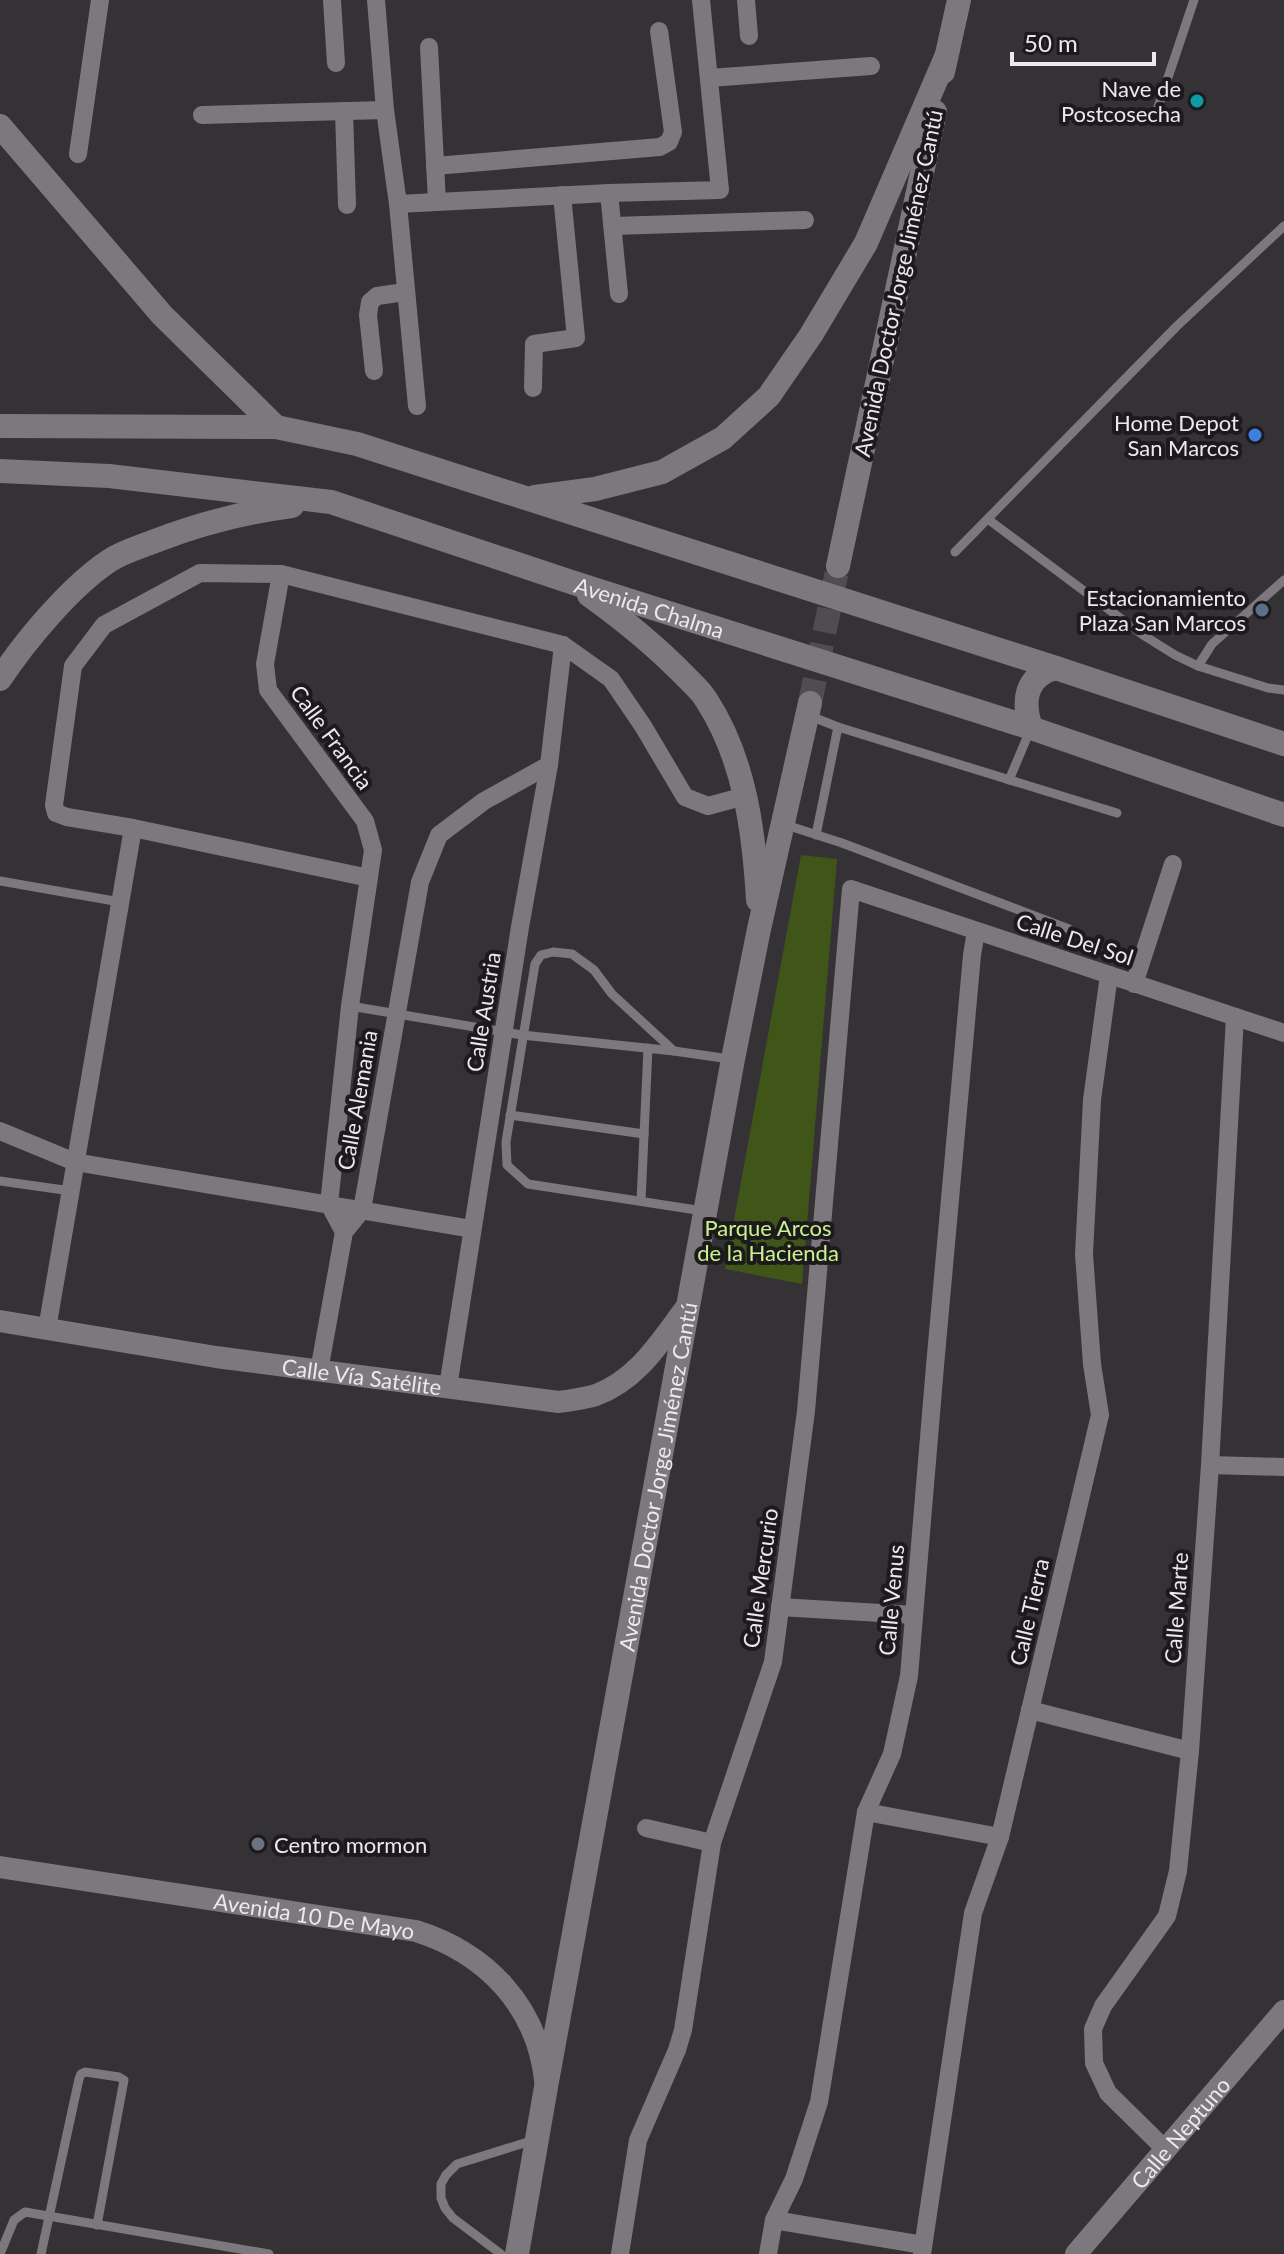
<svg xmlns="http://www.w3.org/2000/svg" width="1284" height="2254" font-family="Lato,sans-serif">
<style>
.green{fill:#405619}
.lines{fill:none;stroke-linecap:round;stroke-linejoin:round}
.secondary-tunnel{stroke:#504d50;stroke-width:24;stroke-dasharray:24 12;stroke-linecap:butt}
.service{stroke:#7c787d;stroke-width:9}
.minor{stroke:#7c787d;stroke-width:18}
.tertiary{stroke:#7c787d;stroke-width:22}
.secondary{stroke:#7c787d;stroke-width:24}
.culture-dot{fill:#0f9aa8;stroke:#1c1a1c;stroke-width:3}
.shop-dot{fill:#3f7fe0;stroke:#1c1a1c;stroke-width:3}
.service-dot{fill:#5c6f8a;stroke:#1c1a1c;stroke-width:3}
.worship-dot{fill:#6b7280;stroke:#1c1a1c;stroke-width:3}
.labels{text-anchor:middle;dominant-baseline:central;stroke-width:8;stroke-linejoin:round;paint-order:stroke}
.poi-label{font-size:22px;fill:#ebe9ec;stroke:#1c1a1c;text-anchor:end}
.street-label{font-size:22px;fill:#ebe9ec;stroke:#1c1a1c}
.park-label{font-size:22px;fill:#caf390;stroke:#1c1a1c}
</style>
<rect width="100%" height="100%" fill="#353235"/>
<path class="green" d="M 801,855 L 837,859 L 802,1284 L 725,1269 Z"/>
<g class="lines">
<path class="secondary-tunnel" d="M 810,703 L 838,566"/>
<g class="service">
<path d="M 1158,107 L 1194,0"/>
<path d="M 989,520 L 1143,635 L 1175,655 L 1198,666"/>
<path d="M 955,552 L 1177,326 L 1284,226"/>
<path d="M 1284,580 L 1212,644 L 1198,666 L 1268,688 L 1284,690"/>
<path d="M 810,716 L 838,727 L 816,835"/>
<path d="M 838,727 L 1117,813"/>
<path d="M 1009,780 L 1031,728"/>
<path d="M 783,824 L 842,843 L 1069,929"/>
<path d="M 0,881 L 120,902"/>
<path d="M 350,1006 L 522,1035 L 674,1051"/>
<path d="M 510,1115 L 644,1134"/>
<path d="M 0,1181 L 71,1191"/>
<path d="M 641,1201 L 648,1048"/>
<path d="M 703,1211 L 528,1184 L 507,1165 L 506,1142 L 535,964 L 541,955 L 553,952 L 572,954 L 594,970 L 612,994 L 674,1051 L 730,1059"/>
<path d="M 0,2254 L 14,2220 L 25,2212 L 269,2254"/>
<path d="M 41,2254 L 79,2079 L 81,2074 L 85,2072 L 119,2077 L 124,2080 L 97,2225"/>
<path d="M 501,2254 L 453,2218 L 445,2208 L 441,2198 L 441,2184 L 446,2175 L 457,2164 L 534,2140"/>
</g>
<g class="minor">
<path d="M 332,0 L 336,63"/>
<path d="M 376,0 L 385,110 L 398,204 L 609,193 L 720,190 L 701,0"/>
<path d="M 746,0 L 749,36"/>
<path d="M 429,47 L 437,202"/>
<path d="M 709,78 L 871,66"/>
<path d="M 344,111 L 347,205"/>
<path d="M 202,115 L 385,110"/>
<path d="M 78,154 L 100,0"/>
<path d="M 435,166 L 660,147 L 669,142 L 673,132 L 659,31"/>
<path d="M 609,193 L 619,294"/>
<path d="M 398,204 L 417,406"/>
<path d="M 613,226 L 805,220"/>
<path d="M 374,371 L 368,315 L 370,302 L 377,296 L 405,292"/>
<path d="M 533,388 L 534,344 L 576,338 L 562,195"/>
<path d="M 281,574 L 265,664 L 268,690 L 365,821 L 373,850 L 350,1006 L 329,1204 L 344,1232"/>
<path d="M 369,878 L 133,828 L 67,817 L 56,813 L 54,805 L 73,666 L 104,625 L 200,573 L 281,574 L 563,645 L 611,679 L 643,726 L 685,797 L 708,806 L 745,796"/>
<path d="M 1134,984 L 1173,864"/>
<path d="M 0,1131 L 75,1162 L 472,1229"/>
<path d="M 47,1329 L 133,828"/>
<path d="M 319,1371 L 344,1232 L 362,1210 L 420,882 L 439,835 L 484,801 L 549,765"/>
<path d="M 448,1387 L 520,927 L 549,765 L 563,645"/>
<path d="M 1210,1465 L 1284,1467"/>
<path d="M 780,1607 L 914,1615"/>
<path d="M 1030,1710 L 1190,1751"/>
<path d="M 866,1812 L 1000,1837"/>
<path d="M 646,1828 L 712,1843"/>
<path d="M 1166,2150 L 1108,2093 L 1094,2063 L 1093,2029 L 1103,2006 L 1167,1916 L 1178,1871 L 1190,1751 L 1210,1465 L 1235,1017"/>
<path d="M 774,2220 L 923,2245"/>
<path d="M 620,2254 L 638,2140 L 677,2050 L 683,2030 L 712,1843 L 773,1662 L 806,1411 L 851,889 L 1284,1033"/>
<path d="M 768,2254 L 774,2220 L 794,2179 L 819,2102 L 866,1812 L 892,1754 L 909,1676 L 935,1366 L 972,955 L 976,931"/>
<path d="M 922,2254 L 973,1913 L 1000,1837 L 1100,1415 L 1092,1364 L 1084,1254 L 1092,1100 L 1109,975"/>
</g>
<g class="tertiary">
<path id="s1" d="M 0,1321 L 216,1357 L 559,1402 C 571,1400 584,1399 596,1395 C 639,1379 661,1340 688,1305"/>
<path id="s2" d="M 0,1867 L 416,1931 C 486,1953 537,2006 545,2080"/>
<path id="s3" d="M 1076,2254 L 1284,2011"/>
</g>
<g class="secondary">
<path d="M 943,72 L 959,0"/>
<path d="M 0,126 L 162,315 L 276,427"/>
<path d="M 0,426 L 276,427 L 357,444 L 1056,668 L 1284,744"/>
<path id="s4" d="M 0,471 L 109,476 L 331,502 L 571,582 L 1031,728 L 1284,815"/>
<path d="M 535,497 L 595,489 L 662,472 L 723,438 L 769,396 L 811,335 L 866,243 L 946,57"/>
<path d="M 838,566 L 935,112"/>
<path d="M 589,595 C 624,620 657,647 687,678 C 694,685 702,692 707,701 C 745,760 754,832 758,900"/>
<path d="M 0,679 C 25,641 71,586 109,561 C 122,552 140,547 155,541 C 199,524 245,512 292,506"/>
<path d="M 1031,728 C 1022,701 1025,676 1056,668"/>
<path id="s5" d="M 517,2254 L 546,2087 L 733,1059 L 759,929 L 810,703"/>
</g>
</g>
<circle class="culture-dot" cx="1197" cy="101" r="8"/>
<circle class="shop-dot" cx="1255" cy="435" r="8"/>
<circle class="service-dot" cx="1262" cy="610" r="8"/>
<circle class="worship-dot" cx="258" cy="1844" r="8"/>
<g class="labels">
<g class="poi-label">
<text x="1181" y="88">Nave de<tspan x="1181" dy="25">Postcosecha</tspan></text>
<text x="1239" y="422">Home Depot<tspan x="1239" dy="25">San Marcos</tspan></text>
<text x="1246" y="597">Estacionamiento<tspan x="1246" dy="25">Plaza San Marcos</tspan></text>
<text x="274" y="1844" text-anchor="start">Centro mormon</text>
</g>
<g class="street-label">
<text transform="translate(898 283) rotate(-78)">Avenida Doctor Jorge Jiménez Cantú</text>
<text stroke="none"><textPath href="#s4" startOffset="668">Avenida Chalma</textPath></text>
<text transform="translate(332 737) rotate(54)">Calle Francia</text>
<text transform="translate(1075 939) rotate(18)">Calle Del Sol</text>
<text transform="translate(483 1012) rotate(-81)">Calle Austria</text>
<text transform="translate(357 1100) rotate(-80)">Calle Alemania</text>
<text stroke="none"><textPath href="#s1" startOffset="366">Calle Vía Satélite</textPath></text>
<text stroke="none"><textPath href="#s5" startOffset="790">Avenida Doctor Jorge Jiménez Cantú</textPath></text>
<text transform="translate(760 1578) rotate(-82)">Calle Mercurio</text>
<text transform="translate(891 1600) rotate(-85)">Calle Venus</text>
<text transform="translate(1176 1608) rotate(-86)">Calle Marte</text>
<text transform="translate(1029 1612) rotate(-77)">Calle Tierra</text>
<text stroke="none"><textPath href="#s2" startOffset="318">Avenida 10 De Mayo</textPath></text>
<text stroke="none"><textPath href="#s3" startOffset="160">Calle Neptuno</textPath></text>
</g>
<g class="park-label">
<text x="768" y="1227">Parque Arcos<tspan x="768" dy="25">de la Hacienda</tspan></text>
</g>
</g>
<path d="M1012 52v12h142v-12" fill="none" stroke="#ebe9ec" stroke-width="4"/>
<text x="1024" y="52" font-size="24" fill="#ebe9ec" stroke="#1c1a1c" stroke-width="6" paint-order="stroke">50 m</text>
</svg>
